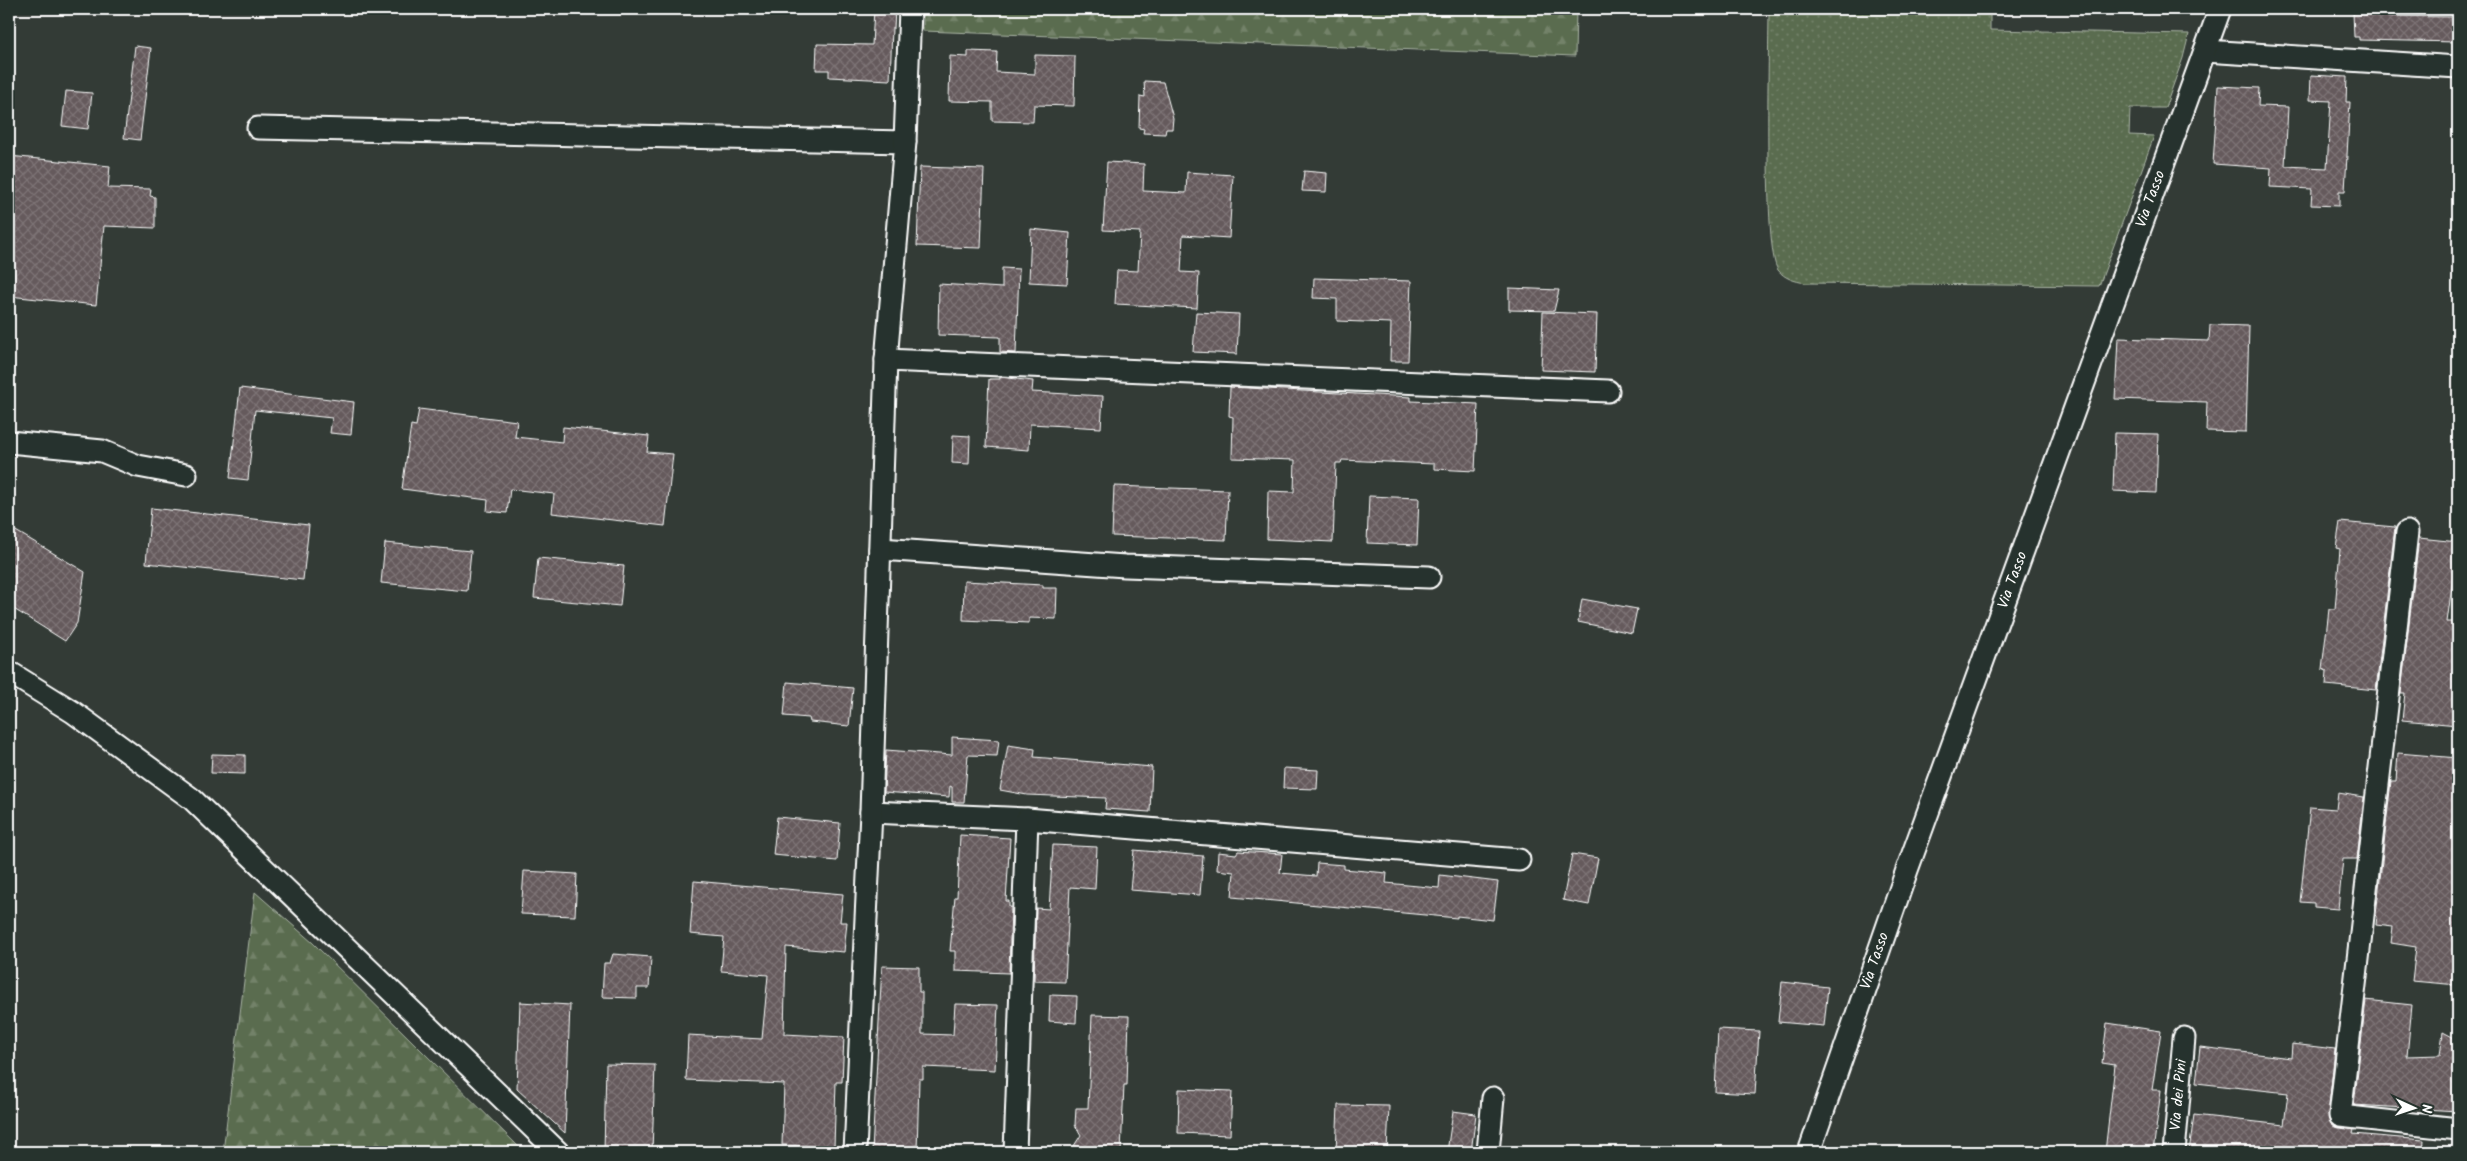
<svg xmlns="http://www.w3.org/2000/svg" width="2467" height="1161" font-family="Kalam,sans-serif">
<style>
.grass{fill:url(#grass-dots);stroke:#acb6a7}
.forest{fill:url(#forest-firs);stroke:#acb6a7}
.building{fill:url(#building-cross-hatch);stroke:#fff}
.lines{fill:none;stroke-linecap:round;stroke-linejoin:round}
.minor-casing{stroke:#fff;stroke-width:25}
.minor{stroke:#26332d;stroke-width:21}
.labels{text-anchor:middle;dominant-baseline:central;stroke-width:4.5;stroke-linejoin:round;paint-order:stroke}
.street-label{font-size:15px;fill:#fff;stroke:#26332d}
</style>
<defs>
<pattern id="grass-dots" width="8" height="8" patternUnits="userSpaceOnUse" patternTransform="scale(1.25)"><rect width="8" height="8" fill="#5a6c4f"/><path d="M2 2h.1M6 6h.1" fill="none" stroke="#738269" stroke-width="1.8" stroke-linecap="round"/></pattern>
<pattern id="forest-firs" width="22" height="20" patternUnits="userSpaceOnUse" patternTransform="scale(1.25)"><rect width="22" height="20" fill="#5a6c4f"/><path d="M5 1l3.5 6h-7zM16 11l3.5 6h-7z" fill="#738269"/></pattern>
<pattern id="building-cross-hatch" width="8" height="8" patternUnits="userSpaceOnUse" patternTransform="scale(1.25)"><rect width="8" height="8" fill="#655a5c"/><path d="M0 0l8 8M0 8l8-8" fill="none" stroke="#7c7374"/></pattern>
</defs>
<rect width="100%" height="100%" fill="#333b36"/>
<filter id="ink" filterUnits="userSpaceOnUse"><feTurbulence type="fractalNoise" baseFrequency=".02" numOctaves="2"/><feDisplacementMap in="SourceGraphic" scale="10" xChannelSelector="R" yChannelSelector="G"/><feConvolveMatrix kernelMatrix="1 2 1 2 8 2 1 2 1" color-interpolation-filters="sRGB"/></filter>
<g filter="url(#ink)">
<path class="grass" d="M 1769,9 L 1990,9 L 1990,30 L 2189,34 L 2183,58 L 2165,108 L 2130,108 L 2129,135 L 2154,136 L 2099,286 L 1805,283 C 1795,281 1785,279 1778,270 C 1763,251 1769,46 1769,9 Z"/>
<g class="forest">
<path d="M 923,9 L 1576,9 L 1575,56 L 923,31 Z"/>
<path d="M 255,892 L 313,943 L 524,1152 L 223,1152 Z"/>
</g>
<g class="building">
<path d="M 874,9 L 895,9 L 894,28 L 892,28 L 890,80 L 829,77 L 829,70 L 816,70 L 817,44 L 872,45 Z"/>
<path d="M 2353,12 L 2378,12 L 2378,16 L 2458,17 L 2458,42 L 2359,40 L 2359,37 L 2354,37 Z"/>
<path d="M 135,46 L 151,48 L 140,140 L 124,138 Z"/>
<path d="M 968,51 L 997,52 L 996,72 L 1035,74 L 1035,55 L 1075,56 L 1074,106 L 1034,105 L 1033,122 L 992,121 L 992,102 L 949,101 L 950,56 L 968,57 Z"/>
<path d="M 2311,75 L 2347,77 L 2346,102 L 2350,102 L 2345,191 L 2339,191 L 2339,206 L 2311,205 L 2312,189 L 2270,187 L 2271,168 L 2213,164 L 2218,86 L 2259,88 L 2258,106 L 2288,107 L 2285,166 L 2327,168 L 2331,101 L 2310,100 Z"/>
<path d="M 1144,81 L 1163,82 L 1173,118 L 1172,129 L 1166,129 L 1165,134 L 1143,133 L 1144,129 L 1139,128 L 1140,96 L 1145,97 Z"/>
<path d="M 66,91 L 92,93 L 88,129 L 62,126 Z"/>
<path d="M 9,156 L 110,166 L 108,188 L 151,189 L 150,196 L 155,197 L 155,228 L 104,226 L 96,305 L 9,296 Z"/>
<path d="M 1107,162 L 1144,164 L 1143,191 L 1186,193 L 1187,172 L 1233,175 L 1229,238 L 1183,235 L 1181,272 L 1199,273 L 1197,308 L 1115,304 L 1117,270 L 1138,271 L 1140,232 L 1103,230 Z"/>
<path d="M 920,167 L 984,169 L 981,248 L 917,246 Z"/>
<path d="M 1304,171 L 1327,173 L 1326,192 L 1302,191 Z"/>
<path d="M 1031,229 L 1070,233 L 1067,284 L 1029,282 Z"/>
<path d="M 1002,268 L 1019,269 L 1016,353 L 1000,352 L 1000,337 L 938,335 L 939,284 L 1002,288 Z"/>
<path d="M 1314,278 L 1411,281 L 1408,361 L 1390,361 L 1391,323 L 1337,321 L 1337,299 L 1313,298 Z"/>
<path d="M 1509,288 L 1559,290 L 1554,311 L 1509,310 Z"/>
<path d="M 1196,312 L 1239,314 L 1237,354 L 1193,352 Z"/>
<path d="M 1543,312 L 1597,314 L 1595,372 L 1541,370 Z"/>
<path d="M 2210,325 L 2249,326 L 2246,432 L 2206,431 L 2207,402 L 2115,399 L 2118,338 L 2209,341 Z"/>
<path d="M 1000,377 L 1033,381 L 1032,392 L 1103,396 L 1101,428 L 1030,424 L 1029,450 L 986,447 L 989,379 L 1000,379 Z"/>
<path d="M 1230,387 L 1411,397 L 1411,401 L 1478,404 L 1475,471 L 1434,469 L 1434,464 L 1342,460 L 1341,463 L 1336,463 L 1333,542 L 1267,539 L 1268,491 L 1294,492 L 1295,460 L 1232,458 L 1233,417 L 1229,416 Z"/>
<path d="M 240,388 L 354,402 L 351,435 L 330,433 L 332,418 L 255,410 L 248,480 L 230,478 Z"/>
<path d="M 419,409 L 517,421 L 515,437 L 562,442 L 563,427 L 649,436 L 647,452 L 673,454 L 665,526 L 552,513 L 554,494 L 510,489 L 507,513 L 487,511 L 488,500 L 402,489 L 411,425 L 416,426 Z"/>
<path d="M 2115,433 L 2158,434 L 2156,493 L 2113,491 Z"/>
<path d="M 953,435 L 970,436 L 969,464 L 952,463 Z"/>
<path d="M 1114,486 L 1228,490 L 1226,540 L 1112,536 Z"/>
<path d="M 1369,496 L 1419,498 L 1417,545 L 1367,543 Z"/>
<path d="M 151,508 L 309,525 L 303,580 L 146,563 Z"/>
<path d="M 2340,522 L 2395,527 L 2376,690 L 2326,685 L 2327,671 L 2322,669 L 2329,609 L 2335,609 L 2340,549 L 2336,548 Z"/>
<path d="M 9,527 L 85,572 L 77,623 L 65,641 L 9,606 Z"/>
<path d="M 2419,538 L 2458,542 L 2447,622 L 2458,622 L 2458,725 L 2402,720 L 2405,693 L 2401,693 Z"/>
<path d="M 385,543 L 471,551 L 467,591 L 381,583 Z"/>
<path d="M 538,558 L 624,566 L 620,606 L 534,598 Z"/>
<path d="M 964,581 L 1043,585 L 1043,588 L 1057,588 L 1056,619 L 1029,618 L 1029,623 L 963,620 Z"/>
<path d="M 1582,599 L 1637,609 L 1632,633 L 1578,622 Z"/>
<path d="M 787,682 L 853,688 L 849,726 L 810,722 L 809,718 L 784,716 Z"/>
<path d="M 952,737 L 999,740 L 997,756 L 968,755 L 964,802 L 952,802 L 952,787 L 950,786 L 949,797 L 884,792 L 886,750 L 952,755 Z"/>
<path d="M 1008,745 L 1035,749 L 1034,757 L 1152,767 L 1150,812 L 1105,809 L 1106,798 L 1027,795 L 1000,790 Z"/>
<path d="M 2398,753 L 2458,758 L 2458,985 L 2412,981 L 2416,947 L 2391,943 L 2393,927 L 2376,925 L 2377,916 L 2376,915 L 2391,781 L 2396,781 Z"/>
<path d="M 212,754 L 245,755 L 245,774 L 211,773 Z"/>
<path d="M 1284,768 L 1318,770 L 1317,789 L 1283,788 Z"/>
<path d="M 2338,793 L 2364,797 L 2357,859 L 2343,859 L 2338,909 L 2314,907 L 2314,903 L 2300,902 L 2310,807 L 2336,809 Z"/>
<path d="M 777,817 L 840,823 L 837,861 L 773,855 Z"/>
<path d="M 960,835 L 1010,838 L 1006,901 L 1009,901 L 1009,907 L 1011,907 L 1009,973 L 955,971 L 955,951 L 950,951 L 955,897 L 957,897 Z"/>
<path d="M 1053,845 L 1097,847 L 1095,889 L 1070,887 L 1065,982 L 1034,981 L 1036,908 L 1049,909 Z"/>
<path d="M 1134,850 L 1203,856 L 1200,895 L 1130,890 Z"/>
<path d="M 1238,851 L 1282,854 L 1280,873 L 1316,876 L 1317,863 L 1344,865 L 1344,869 L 1387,873 L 1386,883 L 1439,888 L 1440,875 L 1498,882 L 1493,920 L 1457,916 L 1457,918 L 1232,897 L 1234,872 L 1217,870 L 1218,852 L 1236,854 Z"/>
<path d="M 1572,854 L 1598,858 L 1589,905 L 1563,900 Z"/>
<path d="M 524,871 L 577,874 L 575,916 L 521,914 Z"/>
<path d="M 694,881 L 843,894 L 840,922 L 847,922 L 844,952 L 786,947 L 784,1034 L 844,1037 L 842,1082 L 836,1082 L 834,1147 L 782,1145 L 784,1084 L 686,1080 L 688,1035 L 762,1039 L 768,975 L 721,971 L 724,937 L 690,934 Z"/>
<path d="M 613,954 L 651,957 L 649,988 L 637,988 L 637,998 L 602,997 L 604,963 L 610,963 Z"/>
<path d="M 882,966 L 919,967 L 919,992 L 922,992 L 922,1034 L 953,1035 L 955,1004 L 998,1005 L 995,1070 L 923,1067 L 923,1079 L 919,1079 L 917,1152 L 872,1152 Z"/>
<path d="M 1782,982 L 1828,987 L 1824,1026 L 1778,1022 Z"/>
<path d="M 1050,995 L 1077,996 L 1076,1023 L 1049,1021 Z"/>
<path d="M 2366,1000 L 2412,1005 L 2407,1056 L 2440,1055 L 2443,1032 L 2458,1040 L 2458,1111 L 2354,1105 Z"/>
<path d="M 520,1002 L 570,1005 L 565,1133 L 517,1089 Z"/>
<path d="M 1092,1015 L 1129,1016 L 1127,1085 L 1124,1085 L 1121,1152 L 1070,1152 L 1081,1135 L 1075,1125 L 1076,1108 L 1088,1108 Z"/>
<path d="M 2107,1023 L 2161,1031 L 2152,1090 L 2161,1090 L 2153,1152 L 2105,1152 L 2115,1065 L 2102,1063 Z"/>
<path d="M 1718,1029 L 1759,1031 L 1755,1094 L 1715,1092 Z"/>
<path d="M 2292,1044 L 2335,1049 L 2328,1115 L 2332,1126 L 2354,1130 L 2353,1134 L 2424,1140 L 2423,1152 L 2189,1152 L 2194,1115 L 2284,1125 L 2288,1093 L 2196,1083 L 2200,1047 L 2291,1058 Z"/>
<path d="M 606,1064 L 655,1065 L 652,1152 L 604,1152 Z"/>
<path d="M 1179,1089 L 1232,1091 L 1230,1135 L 1178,1133 Z"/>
<path d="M 1338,1105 L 1389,1106 L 1387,1152 L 1336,1152 Z"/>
<path d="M 1453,1111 L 1476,1114 L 1471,1152 L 1447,1152 Z"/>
</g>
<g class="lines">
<defs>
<g id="minor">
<path d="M 2205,51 L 2458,67"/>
<path d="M 258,128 L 905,142"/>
<path d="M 886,360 L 1608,391"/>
<path d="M 9,442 L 102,451 L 138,466 L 186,475"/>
<path d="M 2407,532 L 2340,1116 L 2458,1129"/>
<path d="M 880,549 L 1125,566 L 1429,577"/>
<path d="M 9,672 L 73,712 L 192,799 L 558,1152"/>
<path d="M 871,812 L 1027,819 L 1519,860"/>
<path d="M 855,1152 L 871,812 L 886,360 L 905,142 L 910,9"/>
<path d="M 1015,1152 L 1027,819"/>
<path d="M 1488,1152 L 1493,1098"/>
<path d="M 1809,1152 L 1907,870 L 2220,9"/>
<path d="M 2174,1152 L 2184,1038"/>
</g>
</defs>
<use href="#minor" class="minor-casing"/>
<use href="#minor" class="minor"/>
</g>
</g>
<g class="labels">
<g class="street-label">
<text transform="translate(2151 199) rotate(-70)">Via Tasso</text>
<text transform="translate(2013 580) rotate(-70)">Via Tasso</text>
<text transform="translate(1875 961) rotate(-71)">Via Tasso</text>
<text transform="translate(2179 1095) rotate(-85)">Via dei Pini</text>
</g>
</g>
<rect width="2467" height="1161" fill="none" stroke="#26332d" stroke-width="30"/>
<rect x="15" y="15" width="2437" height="1131" fill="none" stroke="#fff" stroke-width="2" filter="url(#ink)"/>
<g transform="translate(2414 1108) rotate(93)" stroke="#26332d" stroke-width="4" paint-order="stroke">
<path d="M0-4L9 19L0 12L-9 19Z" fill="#ffffff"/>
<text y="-8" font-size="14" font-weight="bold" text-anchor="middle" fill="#ffffff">N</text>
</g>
</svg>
